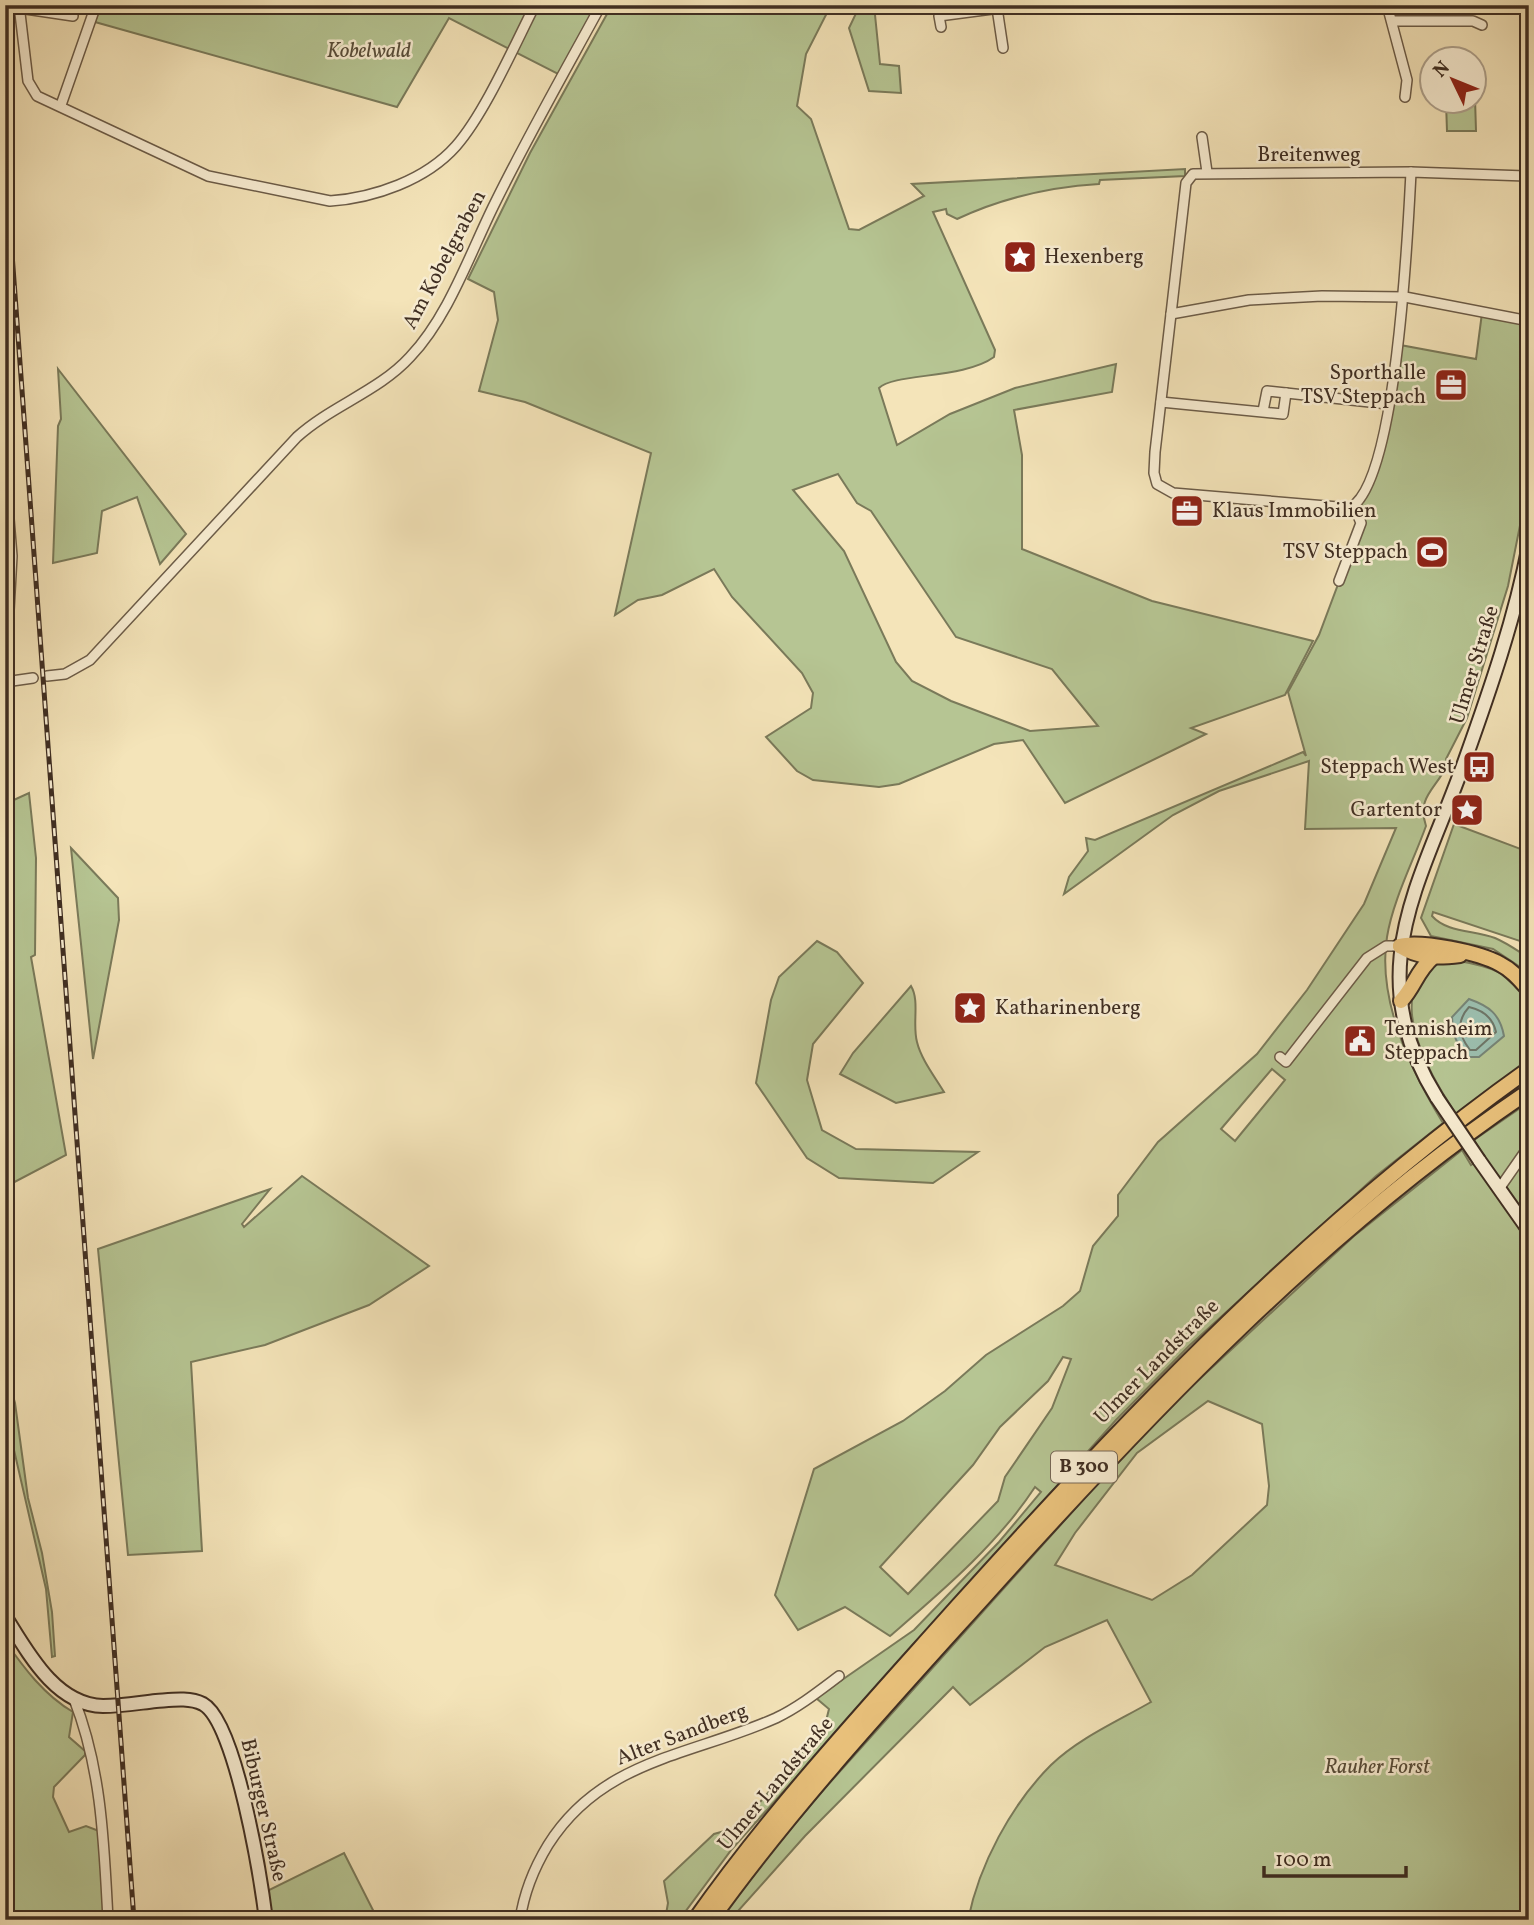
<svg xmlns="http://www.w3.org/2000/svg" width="1534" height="1925" font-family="Vollkorn,serif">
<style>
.green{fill:#b6c593;stroke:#7a7a5a;stroke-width:2;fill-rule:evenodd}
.water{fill:#9cbfaf;stroke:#778577;stroke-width:2}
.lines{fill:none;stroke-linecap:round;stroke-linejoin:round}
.shore{stroke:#6e7668;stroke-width:2}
.street-casing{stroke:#6c5c48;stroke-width:12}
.secondary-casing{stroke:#3f2e22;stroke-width:16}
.primary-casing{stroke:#3f2e22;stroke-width:18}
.street{stroke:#f8edd2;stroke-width:9}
.secondary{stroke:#f8edd2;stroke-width:12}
.primary{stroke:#eac27c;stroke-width:14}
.rail-casing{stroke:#3f2e22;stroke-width:5}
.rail{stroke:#f8edd2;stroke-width:2.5;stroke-dasharray:8;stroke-linecap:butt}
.secondary-bridge-casing{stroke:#3f2e22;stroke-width:16;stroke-linecap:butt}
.secondary-bridge{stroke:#f8edd2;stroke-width:12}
.labels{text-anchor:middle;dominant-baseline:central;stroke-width:5;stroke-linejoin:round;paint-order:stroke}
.shield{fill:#f8edd2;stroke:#766757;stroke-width:2}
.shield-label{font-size:19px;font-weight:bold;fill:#3f2e22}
.park-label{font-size:21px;font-style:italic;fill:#574c39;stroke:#f8edd2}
.street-label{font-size:21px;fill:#3f2e22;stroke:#f8edd2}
.poi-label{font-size:21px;fill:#3f2e22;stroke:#f8edd2;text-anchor:start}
</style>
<rect width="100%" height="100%" fill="#f4e4b9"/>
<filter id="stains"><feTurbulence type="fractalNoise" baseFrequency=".00286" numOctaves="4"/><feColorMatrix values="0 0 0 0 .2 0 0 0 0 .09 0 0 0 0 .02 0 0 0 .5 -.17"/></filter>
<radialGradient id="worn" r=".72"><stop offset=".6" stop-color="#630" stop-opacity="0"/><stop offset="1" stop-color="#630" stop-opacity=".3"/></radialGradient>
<g class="green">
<path d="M 101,5 L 601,5 L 562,76 L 449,18 L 397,107 L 95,22 Z"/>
<path d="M 612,5 L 831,5 L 806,54 L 797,106 L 811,119 L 849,229 L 859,230 L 924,196 L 912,184 L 1185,169 L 1185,176 L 1100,180 L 1099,184 C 1049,187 1002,198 957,219 L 947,214 L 946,209 L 933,212 L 995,350 L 994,357 C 964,379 894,373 879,388 L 897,445 L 950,414 L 1015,388 L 1116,364 L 1112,392 L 1014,410 L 1022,455 L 1022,549 L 1152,601 L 1313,641 L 1285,695 L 1191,728 L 1206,734 L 1065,803 L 1023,740 L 994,744 L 899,784 L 879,787 L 813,780 L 797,771 L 766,737 L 811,708 L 813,693 L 802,673 L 732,597 L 714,569 L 662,595 L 638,600 L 615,615 L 651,453 L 525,402 L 479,391 L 498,320 L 494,292 L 468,279 L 530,153 ZM 838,474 L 857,503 L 871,511 L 956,637 L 1052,669 L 1098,726 L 1030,731 L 951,701 L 912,681 L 896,662 L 844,551 L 793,490 Z"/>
<path d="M 860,5 L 874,5 L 880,64 L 899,66 L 901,93 L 869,91 L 849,28 Z"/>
<path d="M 1475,98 L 1476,131 L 1447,131 L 1446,102 L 1474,102 Z"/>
<path d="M 1482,313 L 1529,321 L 1528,485 L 1508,586 L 1467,718 L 1446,759 L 1448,763 C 1437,789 1416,796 1426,826 C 1413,862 1393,900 1387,937 C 1377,1000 1411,1071 1443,1123 L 1376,1176 L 1189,1346 L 1116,1420 L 732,1849 L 682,1916 L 678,1920 L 665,1920 L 668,1903 L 664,1881 L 714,1834 L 739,1827 L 825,1725 L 829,1709 L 816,1698 L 914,1630 L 999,1542 L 1041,1492 L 1035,1487 C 997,1545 942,1591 890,1636 L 845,1607 L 798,1630 L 775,1595 L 814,1469 L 903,1421 L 945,1391 L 986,1355 L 1063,1306 L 1080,1291 L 1093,1246 L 1118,1216 L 1118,1195 L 1158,1142 L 1257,1054 L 1307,990 L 1364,904 L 1396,828 L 1305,829 L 1309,761 L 1219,791 L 1173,815 L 1064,894 L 1069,877 L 1088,851 L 1086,838 L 1095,840 L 1303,752 L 1306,756 L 1288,692 L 1319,635 L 1361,523 L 1358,515 L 1370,478 L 1400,345 L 1476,359 ZM 1272,1069 L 1285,1080 L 1235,1141 L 1221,1129 ZM 1063,1357 L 1071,1359 L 1052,1408 L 1005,1477 L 998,1501 L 908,1594 L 880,1567 L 973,1465 L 1000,1427 L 1048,1381 Z"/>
<path d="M 58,369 L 186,534 L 160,564 L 137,497 L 102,511 L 97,553 L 53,563 L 58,426 L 61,419 Z"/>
<path d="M 29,793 L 36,858 L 35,955 L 31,957 L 66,1155 L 5,1187 L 5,804 Z"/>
<path d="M 1454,824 L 1526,851 L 1529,843 L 1529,944 L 1433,912 L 1432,916 C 1447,933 1475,930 1495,938 C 1507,943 1518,951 1529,958 L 1529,973 L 1493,949 L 1431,936 L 1421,918 Z"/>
<path d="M 71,848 L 118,898 L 119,920 L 93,1059 Z"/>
<path d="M 817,941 L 837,952 L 863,983 L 813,1044 L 807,1080 L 822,1130 L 856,1149 L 978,1152 L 933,1183 L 839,1178 L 807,1158 L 756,1083 L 771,1000 L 779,977 Z"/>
<path d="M 1459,961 C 1530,973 1529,997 1529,1061 L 1456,1114 C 1433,1080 1384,999 1432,966 C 1439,961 1451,962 1459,961 Z"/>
<path d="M 911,986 C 920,1001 912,1024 917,1042 C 921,1059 935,1077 944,1092 L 896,1103 L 840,1074 L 853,1053 Z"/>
<path d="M 1529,1102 L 1529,1920 L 968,1920 C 979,1865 1011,1805 1051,1765 C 1079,1738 1118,1721 1151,1702 L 1107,1620 L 1045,1647 L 970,1705 L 953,1687 L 805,1836 L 730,1920 L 719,1920 L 754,1872 L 826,1787 L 1150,1425 L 1354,1236 L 1462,1150 L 1471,1165 L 1484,1156 L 1474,1140 ZM 1208,1401 L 1262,1424 L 1269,1486 L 1267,1505 L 1192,1575 L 1152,1600 L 1055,1565 L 1075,1533 L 1137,1453 Z"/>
<path d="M 302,1176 L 429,1266 L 369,1305 L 265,1345 L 191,1362 L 202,1551 L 128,1555 L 98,1249 L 270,1189 L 242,1224 L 244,1227 Z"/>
<path d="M 5,1367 L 15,1403 L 28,1498 L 42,1553 L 52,1612 L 55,1656 L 52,1657 L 46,1589 L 5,1411 Z"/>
<path d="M 5,1641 C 24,1668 44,1695 73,1712 L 69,1737 L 85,1751 L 85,1755 L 54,1787 L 53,1797 L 69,1832 L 86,1826 L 99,1831 L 106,1920 L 5,1920 Z"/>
<path d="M 344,1853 L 378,1920 L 272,1920 L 267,1891 Z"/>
</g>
<path class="water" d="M 1469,999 C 1489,1006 1500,1014 1504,1036 L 1479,1057 L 1467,1057 C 1456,1044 1453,1035 1452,1017 Z"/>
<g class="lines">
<path class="shore" d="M 1469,1007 C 1482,1010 1493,1018 1496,1032 L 1476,1050 L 1470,1050 C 1458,1035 1456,1021 1469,1007 Z"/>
<defs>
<g id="street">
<path d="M 19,5 L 28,81 L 37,96 L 208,176 L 330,201 C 374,198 426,180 456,146 C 485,113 514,46 535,5"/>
<path d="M 1387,5 L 1407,80 L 1405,97"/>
<path d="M 19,8 L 73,16"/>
<path d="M 997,8 L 1003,48"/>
<path d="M 1392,21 L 1473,21 L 1482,25"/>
<path d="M 941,27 L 939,16 L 1024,5"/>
<path d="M 61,105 L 96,5"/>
<path d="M 1202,137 L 1207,172"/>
<path d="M 1529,176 L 1411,172 L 1193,174 L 1186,183 L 1171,314 L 1249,300 L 1322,296 L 1405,297 L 1529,321"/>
<path d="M 1171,314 L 1155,452 L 1154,473 L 1157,484 L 1173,493 L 1350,508 C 1397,482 1408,229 1411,172"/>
<path d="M 1161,402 L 1283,414 L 1286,393"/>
<path d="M 1263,411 L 1267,391 L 1388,404"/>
<path d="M 5,470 L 12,556 L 5,682"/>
<path d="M 1339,581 L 1361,523 L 1354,506"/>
<path d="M 47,676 L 65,674 L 90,660 L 297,437 C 331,406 379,391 410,357 C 449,316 470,253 495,203 C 528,136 565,71 601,5"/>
<path d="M 5,682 L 33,678"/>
<path d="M 1280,1057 L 1286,1062 L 1367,958 L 1386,946 L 1400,946"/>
<path d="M 1499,1189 L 1529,1146"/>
<path d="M 74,1699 C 102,1770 104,1845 108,1920"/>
<path d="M 520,1920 C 524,1893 534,1868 548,1845 C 602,1759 691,1756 776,1718 C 799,1707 819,1691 839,1676"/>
</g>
<g id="secondary">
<path d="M 1437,1098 C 1358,970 1422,882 1465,760 C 1490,690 1515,618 1529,545"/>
<path d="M 1479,1160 L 1529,1231"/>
<path d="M 5,1616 C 27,1651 55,1705 103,1706 C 120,1706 138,1703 156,1701 C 171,1700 189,1697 203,1704 C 236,1722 261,1880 266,1920"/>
</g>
<g id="primary">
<path d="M 1400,946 C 1420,940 1481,953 1500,964 C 1512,970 1520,980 1529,990"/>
<path d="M 1400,946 C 1419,958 1437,958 1460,955"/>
<path d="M 1401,1001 C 1415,986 1416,972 1433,957"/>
<path d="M 695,1920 C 773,1809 867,1708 957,1607 C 1132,1412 1314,1222 1529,1069"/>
<path d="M 711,1920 C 793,1806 890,1701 984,1597 C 1149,1413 1323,1230 1529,1091"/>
</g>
</defs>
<use href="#street" class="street-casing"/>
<use href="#secondary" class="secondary-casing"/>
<use href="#primary" class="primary-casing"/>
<use href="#street" class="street"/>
<use href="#secondary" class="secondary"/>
<use href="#primary" class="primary"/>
<defs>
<path id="rail" d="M 5,158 L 134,1920"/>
</defs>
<use href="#rail" class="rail-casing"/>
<use href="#rail" class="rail"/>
<defs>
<path id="secondary-bridge" d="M 1437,1098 L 1479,1160"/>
</defs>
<use href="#secondary-bridge" class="secondary-bridge-casing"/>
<use href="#secondary-bridge" class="secondary-bridge"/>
</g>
<defs>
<symbol id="sight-square" viewBox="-11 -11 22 22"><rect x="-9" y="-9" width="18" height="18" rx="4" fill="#8f2418" stroke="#f8edd2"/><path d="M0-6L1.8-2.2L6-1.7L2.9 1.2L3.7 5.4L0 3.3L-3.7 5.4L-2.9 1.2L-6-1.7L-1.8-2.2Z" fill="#fff"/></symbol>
<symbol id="office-square" viewBox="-11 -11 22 22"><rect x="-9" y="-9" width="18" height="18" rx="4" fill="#8f2418" stroke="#f8edd2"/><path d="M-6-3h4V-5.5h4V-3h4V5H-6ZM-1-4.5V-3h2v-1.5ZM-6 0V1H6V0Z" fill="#fff"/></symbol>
<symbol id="stadium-square" viewBox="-11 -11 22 22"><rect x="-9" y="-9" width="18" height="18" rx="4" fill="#8f2418" stroke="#f8edd2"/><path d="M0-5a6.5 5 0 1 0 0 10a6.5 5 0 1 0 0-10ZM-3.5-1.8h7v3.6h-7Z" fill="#fff"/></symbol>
<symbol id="bus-square" viewBox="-11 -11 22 22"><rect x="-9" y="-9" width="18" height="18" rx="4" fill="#8f2418" stroke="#f8edd2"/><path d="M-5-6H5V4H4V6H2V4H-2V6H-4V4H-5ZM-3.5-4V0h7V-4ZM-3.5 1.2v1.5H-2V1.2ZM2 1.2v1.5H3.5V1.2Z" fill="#fff"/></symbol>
<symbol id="civic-square" viewBox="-11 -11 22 22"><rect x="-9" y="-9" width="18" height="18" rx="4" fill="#8f2418" stroke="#f8edd2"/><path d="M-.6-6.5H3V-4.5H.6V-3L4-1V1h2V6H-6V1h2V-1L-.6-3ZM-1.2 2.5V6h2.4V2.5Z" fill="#fff"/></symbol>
</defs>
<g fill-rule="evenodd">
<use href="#sight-square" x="1001" y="238" width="38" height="38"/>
<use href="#office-square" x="1432" y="366" width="38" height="38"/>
<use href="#office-square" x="1168" y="492" width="38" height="38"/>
<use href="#stadium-square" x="1413" y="533" width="38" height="38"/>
<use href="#bus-square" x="1460" y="748" width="38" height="38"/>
<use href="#sight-square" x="1448" y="791" width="38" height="38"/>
<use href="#sight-square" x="951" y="989" width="38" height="38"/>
<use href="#civic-square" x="1341" y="1022" width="38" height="38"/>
</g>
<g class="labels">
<rect class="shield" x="1051" y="1451.5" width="66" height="31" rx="5"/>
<g class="shield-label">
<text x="1084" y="1467">B 300</text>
</g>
<g class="park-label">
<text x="369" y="51">Kobelwald</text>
<text x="1377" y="1767">Rauher Forst</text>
</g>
<g class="street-label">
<text x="1309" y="155">Breitenweg</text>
<text transform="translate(445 260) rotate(-62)">Am Kobelgraben</text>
<text transform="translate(1475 665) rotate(-73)">Ulmer Straße</text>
<text transform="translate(1157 1362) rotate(-45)">Ulmer Landstraße</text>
<text transform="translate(682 1735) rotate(-21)">Alter Sandberg</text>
<text transform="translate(776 1784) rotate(-50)">Ulmer Landstraße</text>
<text transform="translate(263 1810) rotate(77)">Biburger Straße</text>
</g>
<g class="poi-label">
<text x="1044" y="257">Hexenberg</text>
<text x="1426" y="373" text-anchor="end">Sporthalle<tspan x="1426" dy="24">TSV Steppach</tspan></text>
<text x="1212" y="511">Klaus Immobilien</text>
<text x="1408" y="552" text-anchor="end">TSV Steppach</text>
<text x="1454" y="767" text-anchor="end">Steppach West</text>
<text x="1442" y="810" text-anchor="end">Gartentor</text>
<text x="995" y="1008">Katharinenberg</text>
<text x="1384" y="1029">Tennisheim<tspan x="1384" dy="24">Steppach</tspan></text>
</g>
</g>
<rect width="1534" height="1925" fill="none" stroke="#f4e4b9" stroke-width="28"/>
<rect x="7" y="7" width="1520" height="1911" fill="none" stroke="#3f2e22" stroke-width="3.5"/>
<rect x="14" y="14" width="1506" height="1897" fill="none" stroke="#3f2e22" stroke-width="2"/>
<g transform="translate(1453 80) rotate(313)"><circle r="33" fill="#f8edd2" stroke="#aea18c" stroke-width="2"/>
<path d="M0-5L12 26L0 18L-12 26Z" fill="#8f2418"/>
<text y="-10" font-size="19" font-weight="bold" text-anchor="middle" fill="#3f2e22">N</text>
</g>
<path d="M1264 1866v10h142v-10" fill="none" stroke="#3f2e22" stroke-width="3.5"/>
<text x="1275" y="1866" font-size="21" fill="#3f2e22" stroke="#f8edd2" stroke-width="5" paint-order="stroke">100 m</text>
<rect width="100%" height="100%" filter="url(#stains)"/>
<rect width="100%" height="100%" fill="url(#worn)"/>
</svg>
